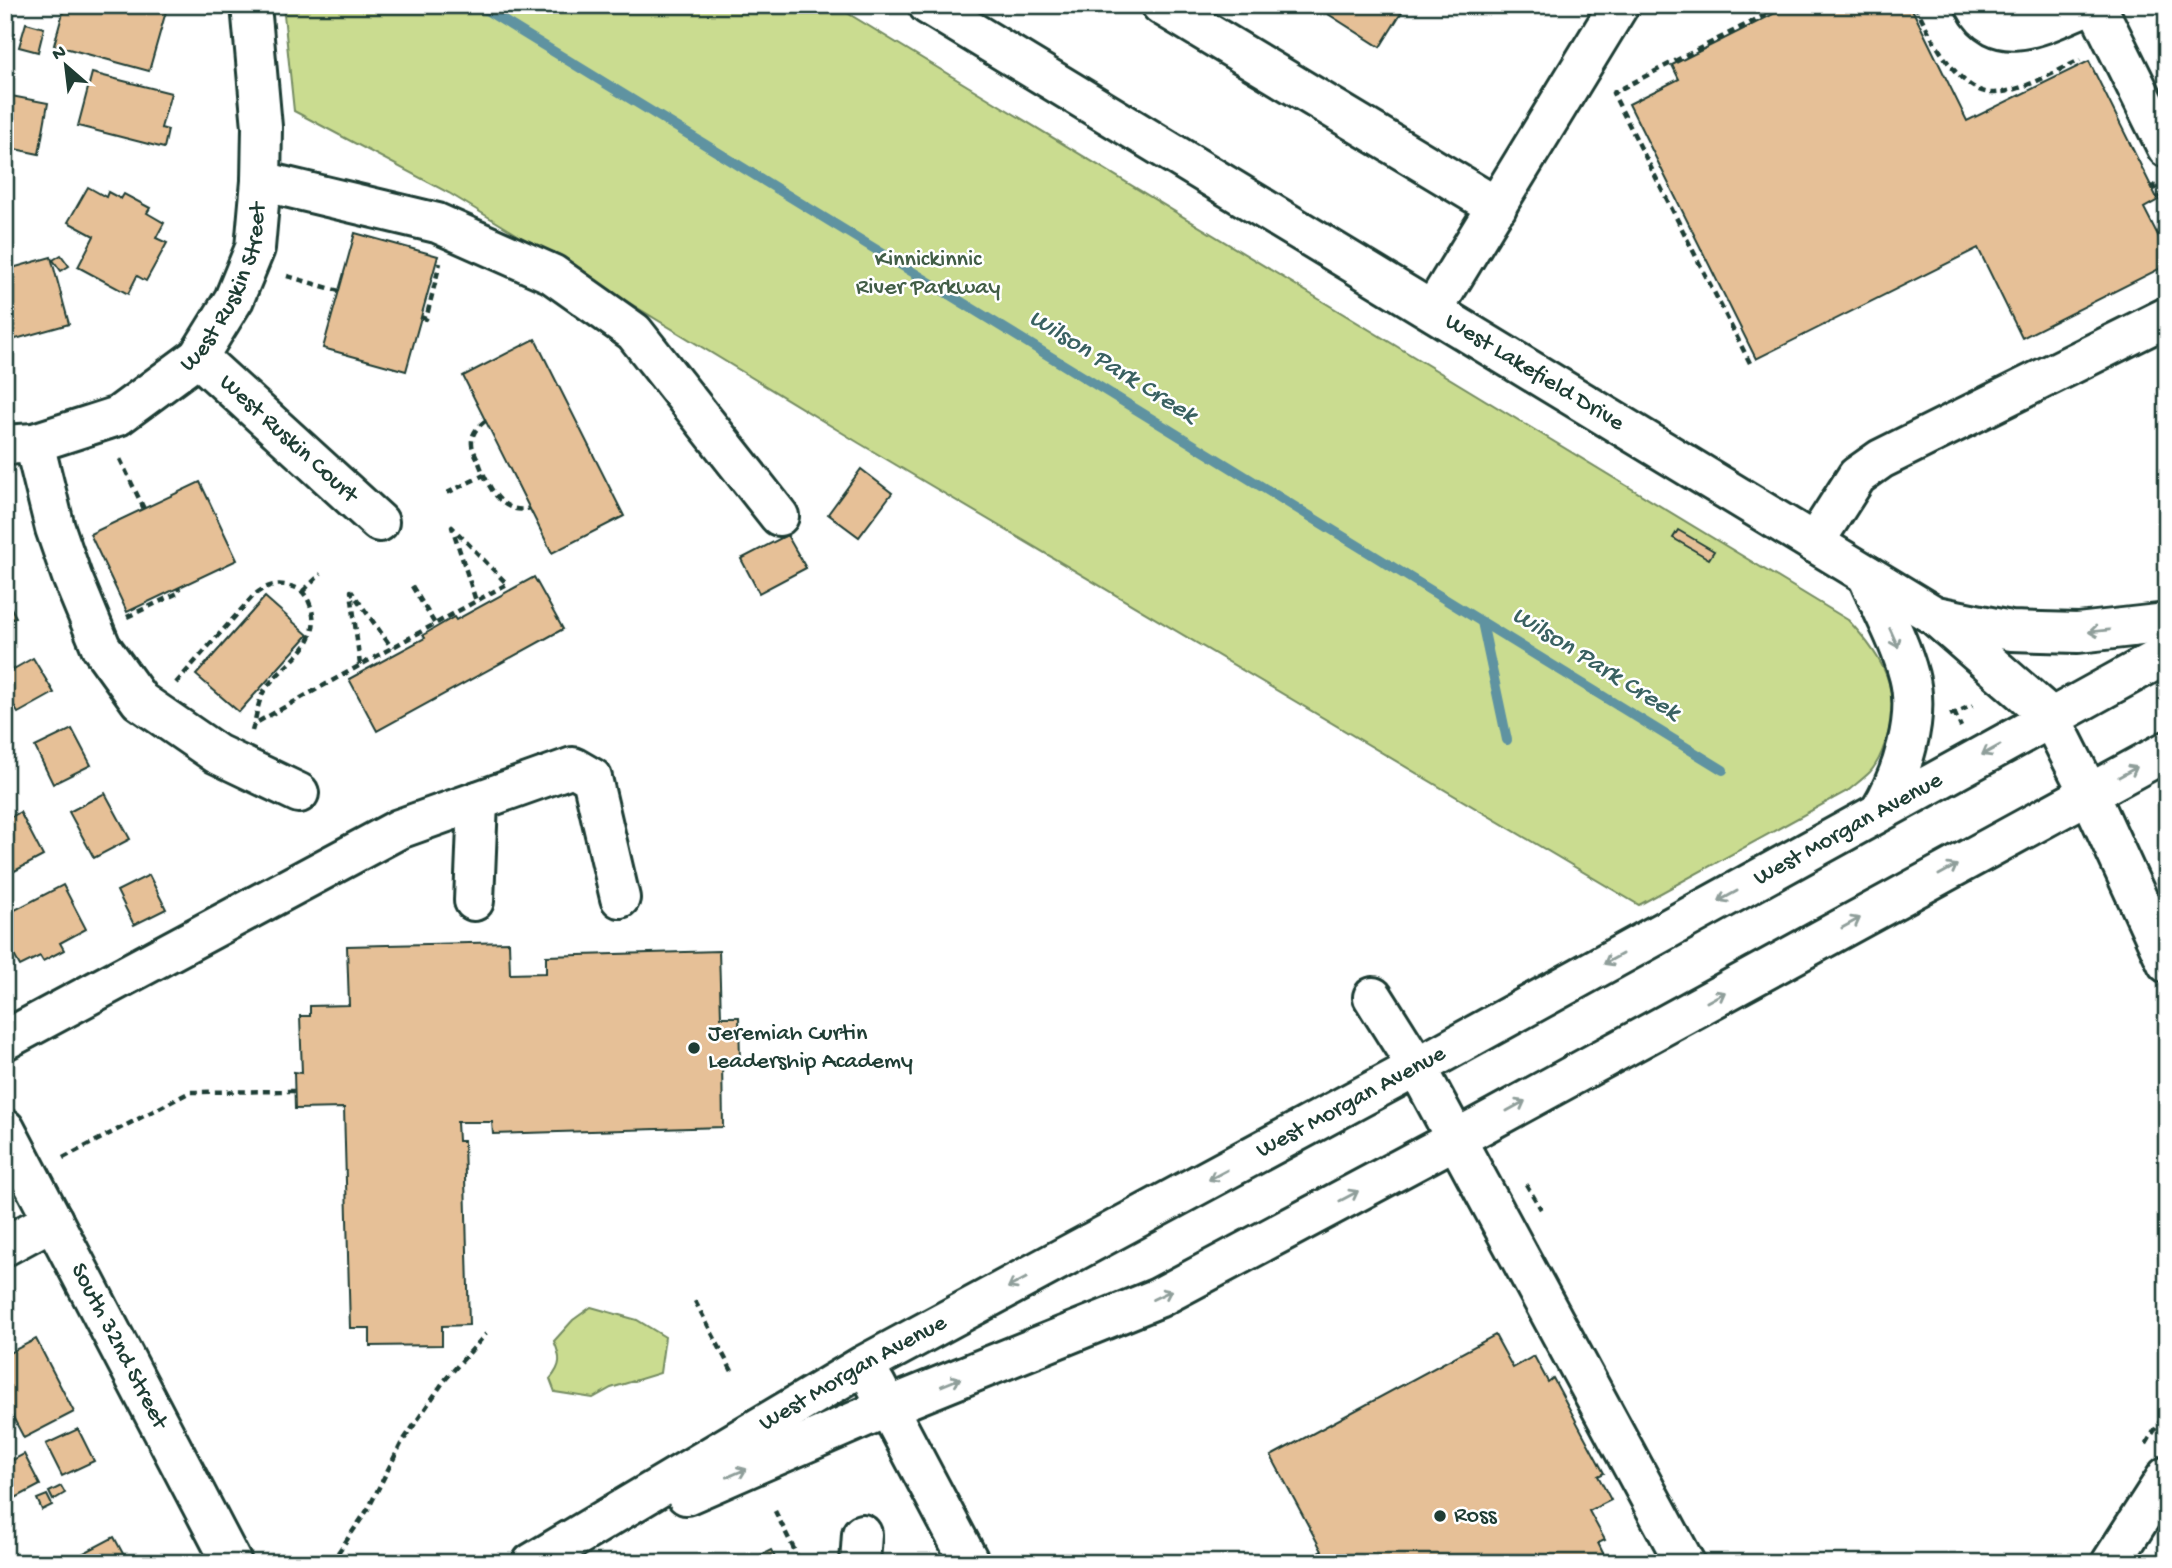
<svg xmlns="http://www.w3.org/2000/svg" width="2172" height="1568" font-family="'Gochi Hand',sans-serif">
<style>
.green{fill:#cadc90;stroke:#748c62;stroke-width:2}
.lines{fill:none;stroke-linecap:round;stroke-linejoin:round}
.stream{stroke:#5e93a1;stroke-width:10}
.building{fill:#e6c097;stroke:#1f3d34;stroke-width:2}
.minor-casing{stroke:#1f3d34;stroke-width:44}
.path{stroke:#1f3d34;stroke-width:4.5;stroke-dasharray:7 5;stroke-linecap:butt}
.minor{stroke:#fff;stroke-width:38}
.oneway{stroke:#8f9e9a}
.poi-dot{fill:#1f3d34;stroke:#fff;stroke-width:2.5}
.labels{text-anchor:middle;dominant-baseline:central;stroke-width:5;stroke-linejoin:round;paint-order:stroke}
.park-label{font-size:24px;fill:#415d46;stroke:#fff}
.street-label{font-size:24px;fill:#1f3d34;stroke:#fff}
.poi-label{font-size:24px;fill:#1f3d34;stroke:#fff;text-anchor:start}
.water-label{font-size:26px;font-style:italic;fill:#396161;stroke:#fff}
</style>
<rect width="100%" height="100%" fill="#fff"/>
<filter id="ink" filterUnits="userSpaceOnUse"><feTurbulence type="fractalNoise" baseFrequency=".0143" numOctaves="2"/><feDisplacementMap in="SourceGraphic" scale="14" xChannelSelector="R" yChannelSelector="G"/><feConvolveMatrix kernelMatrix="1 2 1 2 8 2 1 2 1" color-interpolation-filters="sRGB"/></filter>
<g filter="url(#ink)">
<g class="green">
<path d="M 283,5 L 834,5 L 1848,620 C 1883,657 1904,692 1885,743 C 1882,753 1877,764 1870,772 C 1864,778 1856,784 1849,790 L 1639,905 L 859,443 L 449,193 L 294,111 Z"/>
<path d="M 591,1307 L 637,1320 L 665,1337 L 660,1373 L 611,1388 L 593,1398 L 555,1392 L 550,1379 C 562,1365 561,1358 554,1341 L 573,1320 Z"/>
</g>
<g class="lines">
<g class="stream">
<path d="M 478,5 L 1723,770"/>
<path d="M 1482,622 L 1507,740"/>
</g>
</g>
<g class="building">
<path d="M 65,5 L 156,5 L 167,8 L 149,71 L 54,45 Z"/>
<path d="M 1314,5 L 1406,5 L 1380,47 Z"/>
<path d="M 1791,5 L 1910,5 L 1967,121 L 2089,61 L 2158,200 L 2144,208 L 2167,253 L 2167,265 L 2022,338 L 1978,248 L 1756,359 L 1629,104 L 1679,79 L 1672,65 Z"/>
<path d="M 26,23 L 44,28 L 38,52 L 19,47 Z"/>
<path d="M 92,73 L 171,93 L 161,128 L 168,130 L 164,148 L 78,126 Z"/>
<path d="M 6,95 L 48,103 L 39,154 L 5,147 Z"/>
<path d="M 88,187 L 106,197 L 108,192 L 121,199 L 124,194 L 150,208 L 147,213 L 164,223 L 156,238 L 167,243 L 146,281 L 137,276 L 128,294 L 78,267 L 94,236 L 68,222 Z"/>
<path d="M 355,233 L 438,256 L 406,371 L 323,348 Z"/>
<path d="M 61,255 L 69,266 L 61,271 L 53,260 Z"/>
<path d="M 51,257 L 69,324 L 5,342 L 5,270 Z"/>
<path d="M 535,339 L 624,516 L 552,553 L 463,376 Z"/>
<path d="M 861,469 L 892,493 L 859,537 L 828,514 Z"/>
<path d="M 200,482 L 237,560 L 127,612 L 90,534 Z"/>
<path d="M 1678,530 L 1714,551 L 1709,559 L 1673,538 Z"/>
<path d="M 787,535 L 806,568 L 759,593 L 741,559 Z"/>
<path d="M 534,577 L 563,629 L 377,731 L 349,679 L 425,638 L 423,635 L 454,617 L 456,620 Z"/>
<path d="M 5,597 L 16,617 L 5,623 Z"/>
<path d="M 265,597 L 308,635 L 239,712 L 196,675 Z"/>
<path d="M 33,658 L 54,693 L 18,713 L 5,691 L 5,674 Z"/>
<path d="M 72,729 L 91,765 L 53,784 L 35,747 Z"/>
<path d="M 105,793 L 130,839 L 94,858 L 69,812 Z"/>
<path d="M 20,812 L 43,856 L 5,876 L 5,820 Z"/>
<path d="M 149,875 L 166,909 L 134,925 L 117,891 Z"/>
<path d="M 63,885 L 86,929 L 60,943 L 64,950 L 43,961 L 40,956 L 20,966 L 5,939 L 5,915 Z"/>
<path d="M 509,942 L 510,974 L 546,973 L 546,956 L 719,951 L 721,1017 L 739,1017 L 740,1061 L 722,1061 L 723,1127 L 493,1134 L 492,1122 L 457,1122 L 458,1141 L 464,1141 L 469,1325 L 442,1326 L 442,1345 L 370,1346 L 370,1328 L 350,1328 L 344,1108 L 295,1109 L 294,1072 L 302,1073 L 300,1016 L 310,1016 L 310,1006 L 349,1005 L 347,946 Z"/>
<path d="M 1495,1335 L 1513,1368 L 1534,1356 L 1548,1382 L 1553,1378 L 1604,1473 L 1598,1476 L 1611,1500 L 1589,1511 L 1605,1540 L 1598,1543 L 1608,1563 L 1300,1563 L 1322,1551 L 1271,1456 Z"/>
<path d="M 36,1339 L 74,1412 L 24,1438 L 5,1402 L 5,1355 Z"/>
<path d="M 78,1429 L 94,1461 L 62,1476 L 46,1444 Z"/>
<path d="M 24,1454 L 40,1485 L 8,1502 L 5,1497 L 5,1464 Z"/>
<path d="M 61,1486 L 65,1493 L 53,1500 L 49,1492 Z"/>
<path d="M 47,1495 L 52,1505 L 42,1510 L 37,1499 Z"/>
<path d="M 114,1537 L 128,1563 L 65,1563 Z"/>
<path d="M 771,1550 L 778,1563 L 745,1563 Z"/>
</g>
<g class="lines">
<defs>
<g id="minor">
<path id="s1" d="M 928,5 L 1935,616 L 2050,716 L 2089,793 L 2167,963"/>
<path d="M 1161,5 L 1497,207"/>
<path d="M 1975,5 C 1999,53 2052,19 2088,5"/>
<path d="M 2096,5 L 2167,148"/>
<path d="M 261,181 L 437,223 L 552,274 L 634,332 L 779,516"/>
<path d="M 1433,310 L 1619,5"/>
<path id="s2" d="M 198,357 L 379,522"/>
<path d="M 34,443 L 55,528 L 72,577 L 101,647 L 140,701 L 217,754 L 299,793"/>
<path id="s3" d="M 5,445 L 34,443 L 118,416 L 198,357 L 234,299 L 255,248 L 261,181 L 262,127 L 251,5"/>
<path d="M 1814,543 L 1857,476 L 1881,459 L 2167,317"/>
<path d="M 1867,575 C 1881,608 1900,641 1909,676 C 1920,718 1902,775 1880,811"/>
<path d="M 1937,616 L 2011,631 L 2078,633 L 2167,623"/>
<path d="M 474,901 L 478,801"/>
<path d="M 1373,997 L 1417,1067 L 1685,1563"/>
<path d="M 5,1040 L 399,829 L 573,767 L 592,778 L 620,898"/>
<path id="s4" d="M 5,1129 L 232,1563"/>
<path d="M 5,1246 L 53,1220"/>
<path d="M 876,1385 L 970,1563"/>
<path d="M 686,1495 L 888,1407 L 1158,1298 L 1456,1139 L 2167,751"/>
<path id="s5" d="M 532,1563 L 864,1365 L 1417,1067 L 2167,654"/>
<path d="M 860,1563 L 862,1534"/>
<path d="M 2111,1563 L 2167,1476"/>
</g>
</defs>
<use href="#minor" class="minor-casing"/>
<g class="path">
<path d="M 1915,5 C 1929,33 1958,95 1995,93 C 2024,91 2054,72 2080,60"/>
<path d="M 2153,184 L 2167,210"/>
<path d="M 287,276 L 339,291"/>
<path d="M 421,317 L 426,319 L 440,263"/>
<path d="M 1750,363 L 1613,93 L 1784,5"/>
<path d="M 485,421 C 478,427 471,433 472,444 C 472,449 476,455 478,460 C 486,482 501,517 530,508"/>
<path d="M 120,459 L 144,509"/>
<path d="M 447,493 L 484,475"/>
<path d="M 412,586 L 435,624"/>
<path d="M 303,591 L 321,574"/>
<path d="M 127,617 L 180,592 L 178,588"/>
<path d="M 360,665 L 351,591 L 392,648"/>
<path d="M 176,683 L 254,595 C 266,586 275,582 290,586 C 300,588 305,593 309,602 C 327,643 287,660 266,688 C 259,697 257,713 254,724"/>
<path d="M 1954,712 L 1961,727"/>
<path d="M 1950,715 L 1973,705"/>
<path d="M 252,731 L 254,724 L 507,584 L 452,527 L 476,601"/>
<path d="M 63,1158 L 190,1092 L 295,1091"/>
<path d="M 1526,1184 L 1541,1209"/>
<path d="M 695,1301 L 734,1375"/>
<path d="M 2146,1444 L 2162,1418"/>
<path d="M 775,1511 L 801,1563"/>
<path d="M 331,1563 L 368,1509 L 401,1444 L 444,1381 L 486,1334"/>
</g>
<use href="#minor" class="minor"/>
</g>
<defs><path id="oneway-shaft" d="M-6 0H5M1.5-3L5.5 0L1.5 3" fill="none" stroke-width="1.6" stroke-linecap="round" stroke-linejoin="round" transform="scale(1.75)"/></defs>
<g class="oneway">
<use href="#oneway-shaft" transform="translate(2099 631) rotate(174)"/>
<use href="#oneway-shaft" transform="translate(1894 638) rotate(66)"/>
<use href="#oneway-shaft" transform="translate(1991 750) rotate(151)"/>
<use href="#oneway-shaft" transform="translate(2128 772) rotate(-29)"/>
<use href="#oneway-shaft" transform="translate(1948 870) rotate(-29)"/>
<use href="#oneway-shaft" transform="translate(1728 896) rotate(151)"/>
<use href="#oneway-shaft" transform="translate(1851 923) rotate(-29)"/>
<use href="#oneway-shaft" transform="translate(1613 959) rotate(151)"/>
<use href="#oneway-shaft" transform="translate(1716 997) rotate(-29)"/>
<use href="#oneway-shaft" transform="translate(1516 1106) rotate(-29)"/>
<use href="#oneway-shaft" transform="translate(1218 1175) rotate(152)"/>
<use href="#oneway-shaft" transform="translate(1349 1196) rotate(-28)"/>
<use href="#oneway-shaft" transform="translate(1017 1283) rotate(152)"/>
<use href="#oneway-shaft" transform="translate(1162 1295) rotate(-26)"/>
<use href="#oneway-shaft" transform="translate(951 1382) rotate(-22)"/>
<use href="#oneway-shaft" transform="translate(737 1473) rotate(-23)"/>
</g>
</g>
<g class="poi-dot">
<circle cx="694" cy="1048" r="7"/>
<circle cx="1440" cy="1516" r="7"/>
</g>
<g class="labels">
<g class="park-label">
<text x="928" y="260">Kinnickinnic<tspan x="928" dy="28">River Parkway</tspan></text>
</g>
<g class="street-label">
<text stroke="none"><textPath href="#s3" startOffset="292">West Ruskin Street</textPath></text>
<text stroke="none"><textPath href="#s1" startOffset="709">West Lakefield Drive</textPath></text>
<text stroke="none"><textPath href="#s2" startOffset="122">West Ruskin Court</textPath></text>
<text stroke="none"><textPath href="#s5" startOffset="1507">West Morgan Avenue</textPath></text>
<text stroke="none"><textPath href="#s5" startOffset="940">West Morgan Avenue</textPath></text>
<text stroke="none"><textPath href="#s4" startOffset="245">South 32nd Street</textPath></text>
<text stroke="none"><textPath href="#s5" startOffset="373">West Morgan Avenue</textPath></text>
</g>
<g class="poi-label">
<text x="708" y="1034">Jeremiah Curtin<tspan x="708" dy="28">Leadership Academy</tspan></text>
<text x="1454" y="1516">Ross</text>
</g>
<g class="water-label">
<text transform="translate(1112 368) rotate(32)">Wilson Park Creek</text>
<text transform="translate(1595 665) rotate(32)">Wilson Park Creek</text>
</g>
</g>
<rect width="2172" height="1568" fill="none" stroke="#fff" stroke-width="28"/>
<rect x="14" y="14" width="2144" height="1540" fill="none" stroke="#1f3d34" stroke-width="2.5" filter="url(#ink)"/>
<g transform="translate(66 66) rotate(332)" stroke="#ffffff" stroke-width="5" paint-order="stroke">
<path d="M0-5L12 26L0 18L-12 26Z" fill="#1f3d34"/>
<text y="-10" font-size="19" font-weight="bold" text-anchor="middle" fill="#1f3d34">N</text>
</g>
</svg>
